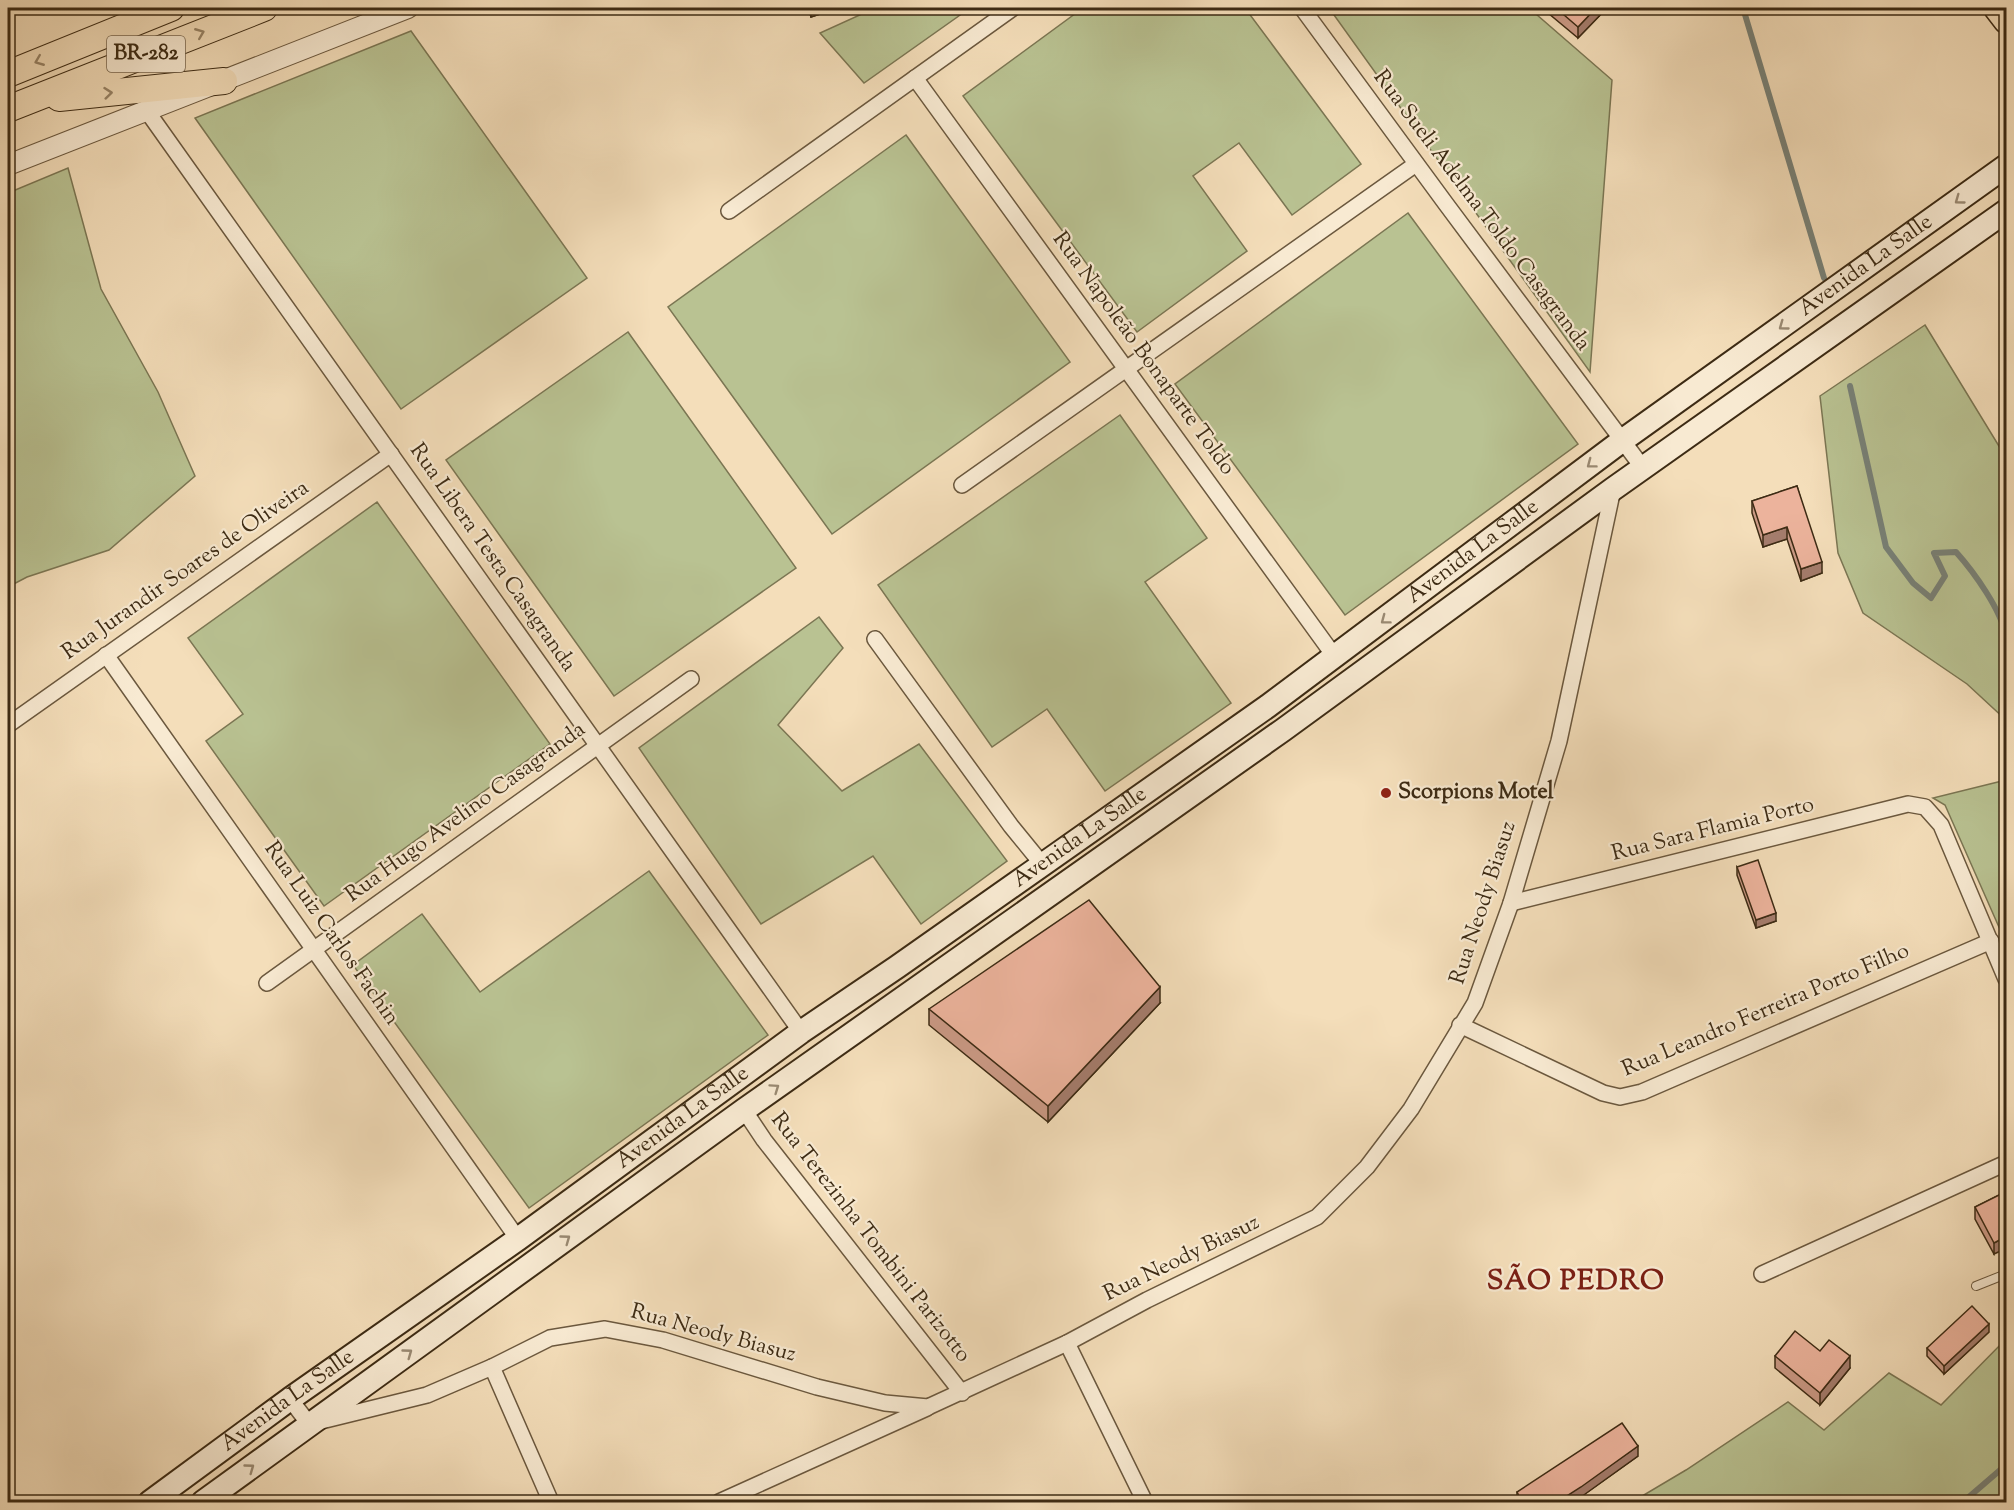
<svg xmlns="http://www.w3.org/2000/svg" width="2014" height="1510" font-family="'Sorts Mill Goudy',serif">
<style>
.green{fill:#b9c292;stroke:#7b7653;stroke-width:1.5}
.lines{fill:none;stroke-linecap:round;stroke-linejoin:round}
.stream{stroke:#788177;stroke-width:6}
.service-casing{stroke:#6b583e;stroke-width:10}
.minor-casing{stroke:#6b583e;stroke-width:18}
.tertiary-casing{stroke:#6b583e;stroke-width:22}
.secondary-casing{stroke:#3d2b14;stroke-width:26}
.primary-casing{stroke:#3d2b14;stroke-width:27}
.trunk-casing{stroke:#3d2b14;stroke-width:28}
.service{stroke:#f8ead2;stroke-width:8}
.minor{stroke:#f8ead2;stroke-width:15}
.tertiary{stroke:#f8ead2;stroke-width:20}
.secondary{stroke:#f8ead2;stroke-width:22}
.primary{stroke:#f4deba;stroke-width:24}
.trunk{stroke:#f4deba;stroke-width:26}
.wall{fill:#cb9a86;stroke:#3d2b14;stroke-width:1.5}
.shaded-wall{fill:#a57d6d;stroke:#3d2b14;stroke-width:1.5}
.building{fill:#ecb39c;stroke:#3d2b14;stroke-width:1.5}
.oneway{stroke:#988467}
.oneway2{stroke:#9a8a73}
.poi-dot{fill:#8f2418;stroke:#f8ead2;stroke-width:2}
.labels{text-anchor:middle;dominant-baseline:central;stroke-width:4.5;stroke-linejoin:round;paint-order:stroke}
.shield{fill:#f8ead2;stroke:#75644d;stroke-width:1.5}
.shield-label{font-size:21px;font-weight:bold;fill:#3d2b14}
.street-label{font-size:22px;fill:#3d2b14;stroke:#f8ead2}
.poi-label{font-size:22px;font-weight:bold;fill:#3d2b14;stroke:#f8ead2;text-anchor:start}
.district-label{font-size:28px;font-weight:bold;letter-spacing:1.5px;fill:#7a1f14;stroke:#f8ead2}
</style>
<rect width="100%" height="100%" fill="#f4deba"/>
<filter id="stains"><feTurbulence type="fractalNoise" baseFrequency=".00333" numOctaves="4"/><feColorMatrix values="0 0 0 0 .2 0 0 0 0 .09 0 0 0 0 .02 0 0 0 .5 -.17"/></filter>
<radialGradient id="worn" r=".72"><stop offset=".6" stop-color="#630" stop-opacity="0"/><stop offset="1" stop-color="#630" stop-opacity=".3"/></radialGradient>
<g class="green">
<path d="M 875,8 L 970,8 L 864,83 L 820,33 Z"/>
<path d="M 1083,8 L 1245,8 L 1361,164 L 1292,215 L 1239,143 L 1193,176 L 1247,251 L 1137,332 L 963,96 Z"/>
<path d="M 1329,8 L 1529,8 L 1612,80 L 1590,372 Z"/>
<path d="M 411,31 L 587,278 L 401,409 L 195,118 Z"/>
<path d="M 906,135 L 1070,362 L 832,534 L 668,307 Z"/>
<path d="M 68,168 L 101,289 L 158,392 L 195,476 L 109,550 L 27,577 L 8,587 L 8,193 Z"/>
<path d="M 1408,213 L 1578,444 L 1345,615 L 1175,384 Z"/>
<path d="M 1925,325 L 2002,451 L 2000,503 L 2006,522 L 2006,720 L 1967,684 L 1863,613 L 1838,553 L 1820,396 Z"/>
<path d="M 628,332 L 796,568 L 614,696 L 446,460 Z"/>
<path d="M 1120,415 L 1207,538 L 1145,582 L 1231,703 L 1105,791 L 1047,709 L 992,747 L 878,585 Z"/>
<path d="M 377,502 L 550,744 L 324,906 L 206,741 L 243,714 L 188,638 Z"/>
<path d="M 819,617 L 843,648 L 778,725 L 842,791 L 919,744 L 1007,861 L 921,924 L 873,856 L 761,924 L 639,748 Z"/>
<path d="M 2006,780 L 2006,943 L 1945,805 L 1933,798 Z"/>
<path d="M 649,871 L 768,1035 L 529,1208 L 353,965 L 422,914 L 480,992 Z"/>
<path d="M 2006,1339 L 2006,1502 L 1632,1502 L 1686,1470 L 1788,1402 L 1824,1430 L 1889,1373 L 1941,1405 Z"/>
</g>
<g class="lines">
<g class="stream">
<path d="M 1743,8 L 1824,278"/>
<path d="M 1850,386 L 1886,547 L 1913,583 L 1931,598 L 1945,576 L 1934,553 L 1956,552 C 1974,572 2002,611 2006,637"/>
<path d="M 1963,1502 L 2006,1465"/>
</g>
<defs>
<path id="service" d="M 1976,1286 L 2006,1274"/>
<g id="minor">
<path d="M 1302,8 L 1446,204 L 1643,468"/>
<path d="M 915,78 L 1335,657"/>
<path d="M 147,111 L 801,1032"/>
<path d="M 729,211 L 1013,8"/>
<path d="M 962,485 L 1416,164"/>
<path d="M 875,639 L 1011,826 L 1042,864"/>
<path d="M 106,655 L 518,1239"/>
<path d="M 8,725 L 391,454"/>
<path d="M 1511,903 L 1908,804 L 1925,807 L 1941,825 L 2006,979"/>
<path d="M 267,983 L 691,679"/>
<path d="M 1460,1025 L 1603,1093 L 1620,1097 L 1642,1092 L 1991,941"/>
<path d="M 744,1110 L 764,1140 L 962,1393"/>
<path d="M 1762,1274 L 2006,1163"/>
<path d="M 1067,1343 L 1145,1502"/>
<path d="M 492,1367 L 551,1502"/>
<path d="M 290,1399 L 309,1424 L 427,1395 L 492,1367 L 550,1338 L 605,1329 L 663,1340 L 817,1387 L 885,1403 L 928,1407 L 1067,1343 L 1147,1300 L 1317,1217 L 1367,1167 L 1411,1109 L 1475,1003 L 1511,903 L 1559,741 L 1613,489"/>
<path d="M 719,1502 L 927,1408"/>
</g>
<path id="tertiary" d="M 8,165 L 408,8"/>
<g id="secondary">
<path id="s1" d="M 150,1502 L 290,1399 L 518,1239 L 801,1032 L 897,967 L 1268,706 L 1623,440 L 2006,166"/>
<path d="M 203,1502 L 744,1110 L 1283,730 L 1613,489 L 2006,211"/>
</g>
<path id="primary" d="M 1996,8 L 2006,21"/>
<g id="trunk">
<path d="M 8,74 L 171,8"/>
<path d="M 59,98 L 224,81"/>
<path d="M 8,109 L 264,8"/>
</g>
</defs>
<use href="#service" class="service-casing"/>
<use href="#minor" class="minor-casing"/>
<use href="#tertiary" class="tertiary-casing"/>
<use href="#secondary" class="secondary-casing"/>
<use href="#primary" class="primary-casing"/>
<use href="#trunk" class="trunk-casing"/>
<use href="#service" class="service"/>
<use href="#minor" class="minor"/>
<use href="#tertiary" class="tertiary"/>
<use href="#secondary" class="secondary"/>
<use href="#primary" class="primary"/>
<use href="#trunk" class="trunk"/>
</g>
<g class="wall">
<path d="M 808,8 L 838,8 L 811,17 Z"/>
<path d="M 1542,8 L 1607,8 L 1578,38 Z"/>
<path d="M 1797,486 L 1822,573 L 1801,581 L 1787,539 L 1763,547 L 1752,513 L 1752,501 Z"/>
<path d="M 1737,867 L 1776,921 L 1756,928 L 1737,875 Z"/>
<path d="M 1160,1003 L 1048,1122 L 929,1025 L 929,1009 Z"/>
<path d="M 2007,1191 L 1994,1254 L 1975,1219 L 1975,1207 Z"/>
<path d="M 1989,1332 L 1944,1374 L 1927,1356 L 1927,1348 Z"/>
<path d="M 1820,1351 L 1850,1368 L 1820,1405 L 1775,1368 L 1775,1356 Z"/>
<path d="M 1638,1456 L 1572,1503 L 1517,1503 L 1517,1492 Z"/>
</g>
<g class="shaded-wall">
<path d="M 816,8 L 838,8 L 811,17 L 811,9 Z"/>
<path d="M 1596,8 L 1607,8 L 1578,38 L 1578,27 Z"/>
<path d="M 1787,527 L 1787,539 L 1763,547 L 1763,535 Z"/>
<path d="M 1822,562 L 1822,573 L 1801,581 L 1801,569 Z"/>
<path d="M 1776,913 L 1776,921 L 1756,928 L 1756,920 Z"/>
<path d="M 1160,987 L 1160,1003 L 1048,1122 L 1048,1106 Z"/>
<path d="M 2007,1236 L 2007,1248 L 1994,1254 L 1994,1243 Z"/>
<path d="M 1989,1324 L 1989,1332 L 1944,1374 L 1944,1366 Z"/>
<path d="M 1850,1356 L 1850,1368 L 1820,1405 L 1820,1393 Z"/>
<path d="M 1638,1446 L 1638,1456 L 1581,1497 L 1572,1503 L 1556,1503 Z"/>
</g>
<g class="building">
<path d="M 1556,8 L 1596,8 L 1578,27 Z"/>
<path d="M 1797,486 L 1822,562 L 1801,569 L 1787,527 L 1763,535 L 1752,501 Z"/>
<path d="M 1758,860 L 1776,913 L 1756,920 L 1737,867 Z"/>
<path d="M 1089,900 L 1160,987 L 1048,1106 L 929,1009 Z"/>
<path d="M 2007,1191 L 2007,1236 L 1994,1243 L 1975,1207 Z"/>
<path d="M 1972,1306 L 1989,1324 L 1944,1366 L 1927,1348 Z"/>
<path d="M 1795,1331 L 1820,1351 L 1829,1340 L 1850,1356 L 1820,1393 L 1775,1356 Z"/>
<path d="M 1622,1423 L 1638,1446 L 1581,1487 L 1556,1503 L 1523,1503 L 1517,1492 Z"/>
</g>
<defs><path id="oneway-chevron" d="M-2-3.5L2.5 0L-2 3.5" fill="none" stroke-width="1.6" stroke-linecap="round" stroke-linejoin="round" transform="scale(1.5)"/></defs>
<g class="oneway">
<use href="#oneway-chevron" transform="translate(200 33) rotate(-22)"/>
<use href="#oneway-chevron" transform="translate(39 61) rotate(158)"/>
<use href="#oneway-chevron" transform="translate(108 93) rotate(-6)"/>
</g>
<g class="oneway2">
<use href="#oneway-chevron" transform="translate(1959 200) rotate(144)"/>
<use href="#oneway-chevron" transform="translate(1783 326) rotate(144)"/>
<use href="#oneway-chevron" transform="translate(1591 464) rotate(143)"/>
<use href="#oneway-chevron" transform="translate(1385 620) rotate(143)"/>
<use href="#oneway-chevron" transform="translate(775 1088) rotate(-35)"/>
<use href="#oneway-chevron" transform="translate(566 1239) rotate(-36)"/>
<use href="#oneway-chevron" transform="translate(408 1353) rotate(-36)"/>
<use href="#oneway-chevron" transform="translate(250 1468) rotate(-36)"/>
</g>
<circle class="poi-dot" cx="1386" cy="793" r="6"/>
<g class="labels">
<rect class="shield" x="107" y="36" width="78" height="36" rx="4.5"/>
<g class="shield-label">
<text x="146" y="54">BR-282</text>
</g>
<g class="street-label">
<text transform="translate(1481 211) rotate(53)">Rua Sueli Adelma Toldo Casagranda</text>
<text stroke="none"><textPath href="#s1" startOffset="2115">Avenida La Salle</textPath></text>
<text transform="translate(1143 354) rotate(54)">Rua Napoleão Bonaparte Toldo</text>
<text stroke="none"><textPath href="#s1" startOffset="1629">Avenida La Salle</textPath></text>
<text transform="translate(492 558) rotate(55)">Rua Libera Testa Casagranda</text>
<text transform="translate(186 571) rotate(-35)">Rua Jurandir Soares de Oliveira</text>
<text transform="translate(466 813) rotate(-36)">Rua Hugo Avelino Casagranda</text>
<text transform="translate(1713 830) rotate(-14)">Rua Sara Flamia Porto</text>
<text stroke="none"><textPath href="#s1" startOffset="1143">Avenida La Salle</textPath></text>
<text transform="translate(1484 903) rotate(-72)">Rua Neody Biasuz</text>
<text transform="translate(331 934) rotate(55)">Rua Luiz Carlos Fachin</text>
<text transform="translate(1766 1011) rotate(-23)">Rua Leandro Ferreira Porto Filho</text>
<text stroke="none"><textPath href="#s1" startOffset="657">Avenida La Salle</textPath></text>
<text transform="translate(870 1238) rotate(52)">Rua Terezinha Tombini Parizotto</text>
<text transform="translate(1182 1259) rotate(-26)">Rua Neody Biasuz</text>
<text transform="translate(713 1334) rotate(15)">Rua Neody Biasuz</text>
<text stroke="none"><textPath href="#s1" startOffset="171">Avenida La Salle</textPath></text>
</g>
<g class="poi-label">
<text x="1398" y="793">Scorpions Motel</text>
</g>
<g class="district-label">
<text x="1576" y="1282">SÃO PEDRO</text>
</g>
</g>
<rect width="2014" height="1510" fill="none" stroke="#f4deba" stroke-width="30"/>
<rect x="9" y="9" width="1996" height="1492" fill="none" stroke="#3d2b14" stroke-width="3"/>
<rect x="15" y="15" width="1984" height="1480" fill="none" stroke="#3d2b14" stroke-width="1.5"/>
<rect width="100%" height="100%" filter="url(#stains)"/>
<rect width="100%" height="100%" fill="url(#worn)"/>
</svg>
